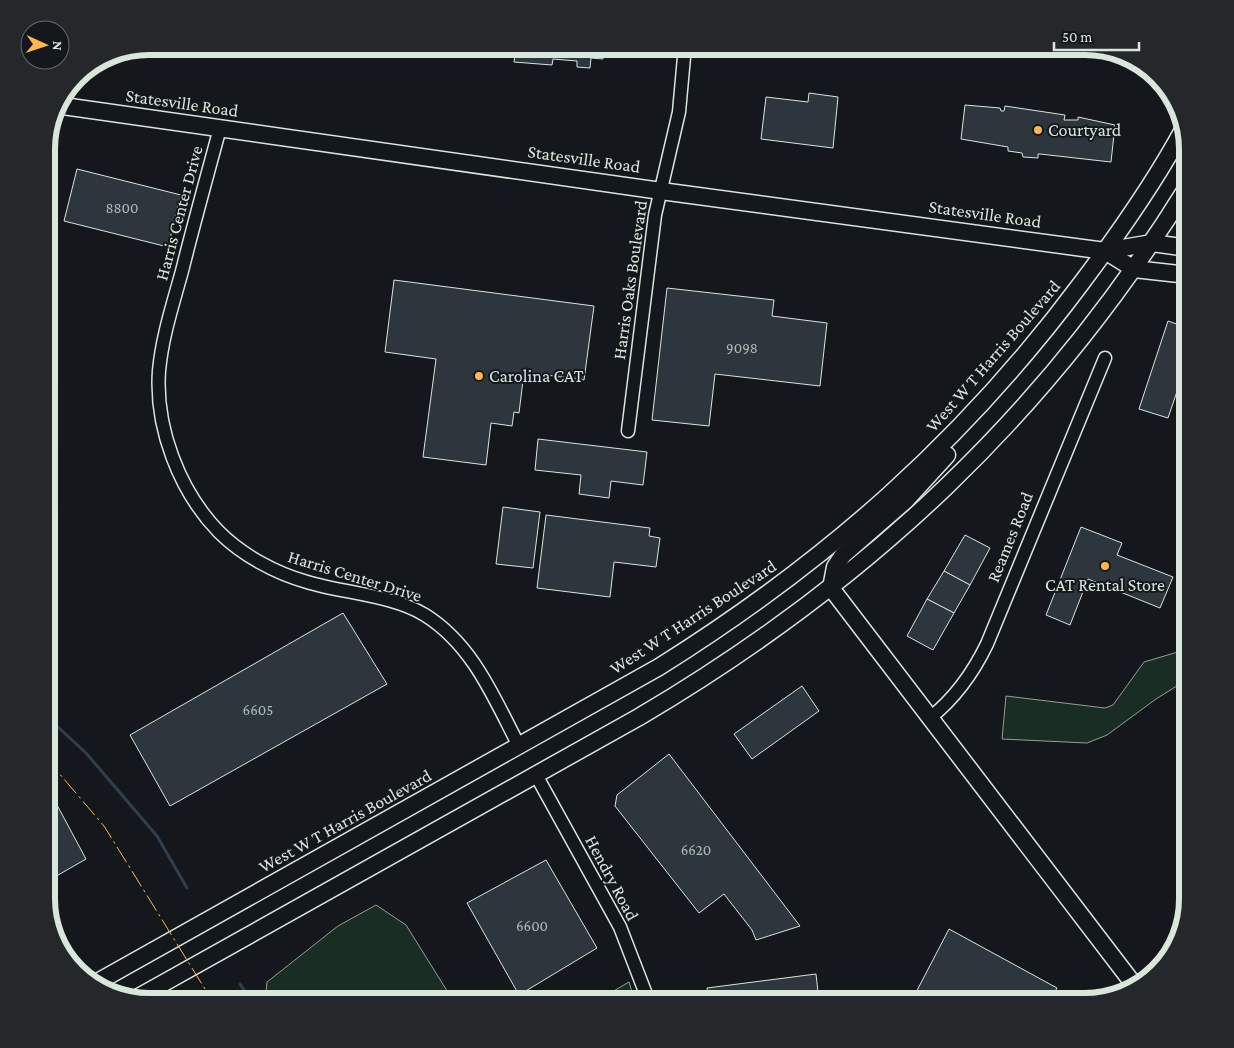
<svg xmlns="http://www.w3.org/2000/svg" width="1234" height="1048" font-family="'Crimson Pro',serif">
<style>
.green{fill:#1a2d24;stroke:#939e99}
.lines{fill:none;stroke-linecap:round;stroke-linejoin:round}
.stream{stroke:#2f3f4d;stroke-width:3}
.building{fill:#2c363c;stroke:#d8e6dc}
.minor-casing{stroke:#d8e6dc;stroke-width:15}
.major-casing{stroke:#d8e6dc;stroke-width:19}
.minor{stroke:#14181c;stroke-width:12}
.major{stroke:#14181c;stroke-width:16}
.power{stroke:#ffb74d;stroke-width:1;stroke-dasharray:18 4 2.5 4;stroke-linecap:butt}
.poi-dot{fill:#ffb74d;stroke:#14181c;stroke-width:2}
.labels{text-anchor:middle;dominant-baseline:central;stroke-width:4;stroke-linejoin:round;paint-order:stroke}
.number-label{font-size:15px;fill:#adbab4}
.street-label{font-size:18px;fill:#d8e6dc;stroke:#14181c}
.poi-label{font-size:18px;fill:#d8e6dc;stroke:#14181c;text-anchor:start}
.rim{fill:none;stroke:#d8e6dc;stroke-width:6}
</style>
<rect width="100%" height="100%" fill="#14181c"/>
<g class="green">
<path d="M 1188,649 L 1188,679 L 1156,699 L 1107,735 L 1087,743 L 1002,739 L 1006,696 L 1105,708 L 1113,705 L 1144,662 Z"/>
<path d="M 376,905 L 406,925 L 454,1002 L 265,1002 L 267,982 L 338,926 Z"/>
<path d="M 629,982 L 635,1002 L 595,1002 Z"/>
</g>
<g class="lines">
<g class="stream">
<path d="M 46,716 L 86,753 L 157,836 L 187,888"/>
<path d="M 240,984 L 252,1002"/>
</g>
</g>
<g class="building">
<path d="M 504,46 L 612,46 L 612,49 L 604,48 L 603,59 L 591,58 L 590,68 L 577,67 L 577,61 L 553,59 L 552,65 L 514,62 L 515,55 L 503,54 Z"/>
<path d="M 809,93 L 838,97 L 833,148 L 761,139 L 766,97 L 808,102 Z"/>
<path d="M 965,105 L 1000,108 L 1001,111 L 1004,111 L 1005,106 L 1065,115 L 1064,120 L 1078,120 L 1078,117 L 1115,125 L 1111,162 L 1040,154 L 1038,154 L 1038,158 L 1023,157 L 1022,153 L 1008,151 L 1008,147 L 961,139 Z"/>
<path d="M 46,166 L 52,167 L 46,193 Z"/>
<path d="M 77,169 L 181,195 L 168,247 L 64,221 Z"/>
<path d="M 394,280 L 594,306 L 584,380 L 524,372 L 519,413 L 514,412 L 512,426 L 491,423 L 486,465 L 423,457 L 436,359 L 385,352 Z"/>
<path d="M 667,288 L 774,300 L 772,316 L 827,323 L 820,386 L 715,374 L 709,426 L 652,420 Z"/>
<path d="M 1168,321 L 1188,328 L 1188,372 L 1184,371 L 1168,418 L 1139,409 Z"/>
<path d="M 538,439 L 647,452 L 643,485 L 611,481 L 609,498 L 579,494 L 581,475 L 535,470 Z"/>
<path d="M 503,507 L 540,512 L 533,568 L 496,564 Z"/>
<path d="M 546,515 L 650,528 L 649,536 L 660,538 L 656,567 L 614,562 L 610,597 L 537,588 Z"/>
<path d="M 1081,527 L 1122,543 L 1117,555 L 1173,577 L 1160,608 L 1088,579 L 1070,625 L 1046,615 Z"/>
<path d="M 965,535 L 990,548 L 970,585 L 944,571 Z"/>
<path d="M 944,571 L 970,585 L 954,613 L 927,599 Z"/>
<path d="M 927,599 L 954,613 L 933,650 L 907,636 Z"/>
<path d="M 343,613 L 387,684 L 170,806 L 130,735 Z"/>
<path d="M 802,686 L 819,711 L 752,759 L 734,734 Z"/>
<path d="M 669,754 L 800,926 L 756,940 L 752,930 L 724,894 L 699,913 L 615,806 L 617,795 Z"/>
<path d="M 57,805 L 86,859 L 46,882 L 46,811 Z"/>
<path d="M 546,860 L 597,948 L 519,995 L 467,903 Z"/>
<path d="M 949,929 L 1057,988 L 1049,1002 L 911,1002 Z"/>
<path d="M 816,974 L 819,1001 L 709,1002 L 707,988 Z"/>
</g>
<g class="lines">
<defs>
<g id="minor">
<path d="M 220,128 C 207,176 194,223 182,271 C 173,304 162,337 159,371 C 155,427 179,491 219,532 C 242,555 275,573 307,582 C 343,593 392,595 425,615 C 473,645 494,698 519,746"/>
<path d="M 628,431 L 655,215 L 679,112 L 685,46"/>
<path d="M 930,718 C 955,698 973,673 987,644 L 1105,358"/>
<path d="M 536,775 L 620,927 L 649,1002"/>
</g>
<g id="major">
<path d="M 56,105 L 661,191 L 1105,251 L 1152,243 L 1188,248"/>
<path d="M 1105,251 L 1134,269 L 1188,275"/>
<path d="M 831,588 L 1135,986"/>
<path d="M 831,588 L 835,567 L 843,555 L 905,501 L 947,455"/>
<path d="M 94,984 L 659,667 C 828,561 964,441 1083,281 C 1119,233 1155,182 1184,128"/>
<path d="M 135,999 L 639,717 C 868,582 1047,414 1188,186"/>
</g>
</defs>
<use href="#minor" class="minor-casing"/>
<use href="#major" class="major-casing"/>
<use href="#minor" class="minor"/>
<use href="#major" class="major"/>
<path class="power" d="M 46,758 L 104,826 L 213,1002"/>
</g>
<g class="poi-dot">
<circle cx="1038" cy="130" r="5"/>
<circle cx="479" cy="376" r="5"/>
<circle cx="1105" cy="566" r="5"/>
</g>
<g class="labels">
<g class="number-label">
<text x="122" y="208">8800</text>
<text x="742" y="348">9098</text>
<text x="258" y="710">6605</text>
<text x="696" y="850">6620</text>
<text x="532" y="926">6600</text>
</g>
<g class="street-label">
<text transform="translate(182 103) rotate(8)">Statesville Road</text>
<text transform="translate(584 159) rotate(8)">Statesville Road</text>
<text transform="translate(179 213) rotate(-75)">Harris Center Drive</text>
<text transform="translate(985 214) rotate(8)">Statesville Road</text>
<text transform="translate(630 280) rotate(-82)">Harris Oaks Boulevard</text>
<text transform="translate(993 356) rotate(-49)">West W T Harris Boulevard</text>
<text transform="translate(1010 537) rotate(-68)">Reames Road</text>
<text transform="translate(355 576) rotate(17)">Harris Center Drive</text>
<text transform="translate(693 617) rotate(-33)">West W T Harris Boulevard</text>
<text transform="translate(345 821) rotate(-29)">West W T Harris Boulevard</text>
<text transform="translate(612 878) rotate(62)">Hendry Road</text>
</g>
<g class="poi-label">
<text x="1048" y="130">Courtyard</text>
<text x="489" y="376">Carolina CAT</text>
<text x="1105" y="585" text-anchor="middle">CAT Rental Store</text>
</g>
</g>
<path d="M0 0H1234V1048H0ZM149 55H1085A94 94 0 0 1 1179 149V899A94 94 0 0 1 1085 993H149A94 94 0 0 1 55 899V149A94 94 0 0 1 149 55Z" fill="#24282b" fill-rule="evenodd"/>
<path class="rim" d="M149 55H1085A94 94 0 0 1 1179 149V899A94 94 0 0 1 1085 993H149A94 94 0 0 1 55 899V149A94 94 0 0 1 149 55Z"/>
<g transform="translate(45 45) rotate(93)"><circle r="24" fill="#14181c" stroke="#626a69"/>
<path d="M0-4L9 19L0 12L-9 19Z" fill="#ffb74d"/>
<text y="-8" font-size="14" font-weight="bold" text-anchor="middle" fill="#d8e6dc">N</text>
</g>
<path d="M1054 42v8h85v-8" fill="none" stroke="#d8e6dc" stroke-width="2.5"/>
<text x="1062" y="42" font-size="15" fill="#d8e6dc" stroke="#14181c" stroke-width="4" paint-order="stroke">50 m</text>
</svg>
